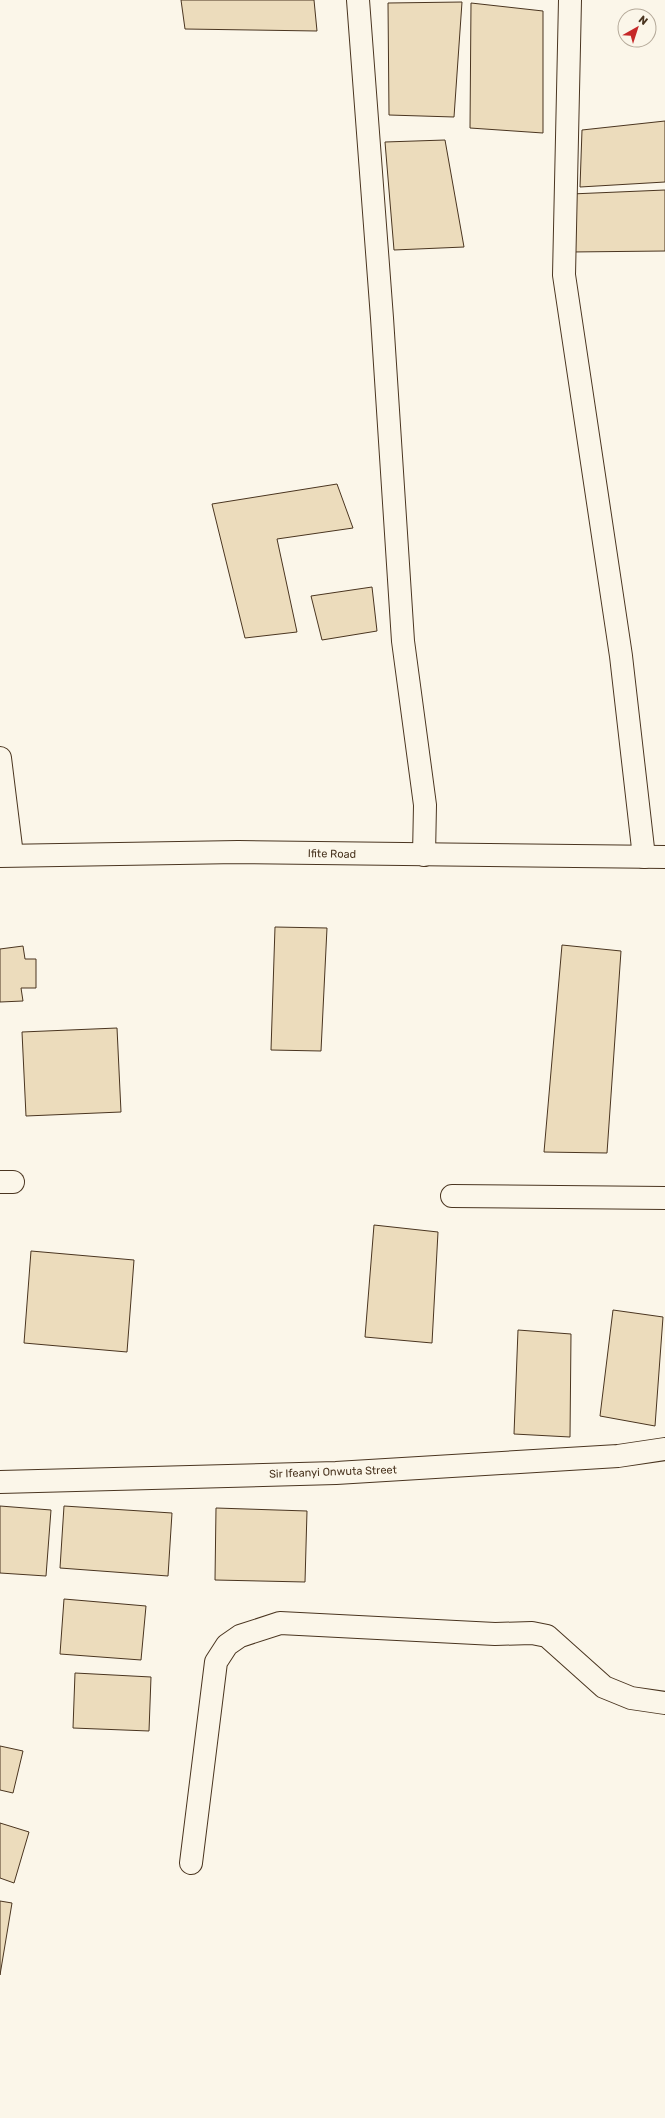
<svg xmlns="http://www.w3.org/2000/svg" width="665" height="2118" font-family="Rubik,sans-serif">
<style>
.building{fill:#ecdcbc;stroke:#4a3520}
.lines{fill:none;stroke-linecap:round;stroke-linejoin:round}
.street-casing{stroke:#4a3520;stroke-width:24}
.secondary-casing{stroke:#4a3520;stroke-width:24}
.street{stroke:#fbf6e9;stroke-width:22}
.secondary{stroke:#fbf6e9;stroke-width:22}
.labels{text-anchor:middle;dominant-baseline:central;stroke-width:3;stroke-linejoin:round;paint-order:stroke}
.street-label{font-size:11px;fill:#4a3520;stroke:#fbf6e9}
</style>
<rect width="100%" height="100%" fill="#fbf6e9"/>
<g class="building">
<path d="M 181,0 L 314,0 L 317,31 L 185,29 Z"/>
<path d="M 462,2 L 454,117 L 389,115 L 388,3 Z"/>
<path d="M 471,3 L 543,11 L 543,133 L 470,128 Z"/>
<path d="M 665,121 L 665,182 L 580,187 L 582,130 Z"/>
<path d="M 445,140 L 464,247 L 394,250 L 385,142 Z"/>
<path d="M 665,190 L 665,251 L 570,252 L 571,194 Z"/>
<path d="M 337,484 L 353,528 L 277,539 L 297,632 L 245,638 L 212,504 Z"/>
<path d="M 372,587 L 377,631 L 322,640 L 311,596 Z"/>
<path d="M 275,927 L 327,928 L 321,1051 L 271,1050 Z"/>
<path d="M 562,945 L 621,951 L 607,1153 L 544,1152 Z"/>
<path d="M 23,946 L 25,959 L 36,959 L 36,988 L 21,988 L 23,1001 L 0,1002 L 0,949 Z"/>
<path d="M 117,1028 L 121,1112 L 26,1116 L 22,1032 Z"/>
<path d="M 374,1225 L 438,1232 L 432,1343 L 365,1337 Z"/>
<path d="M 31,1251 L 134,1260 L 127,1352 L 24,1343 Z"/>
<path d="M 613,1310 L 663,1317 L 655,1426 L 600,1416 Z"/>
<path d="M 518,1330 L 571,1334 L 570,1437 L 514,1434 Z"/>
<path d="M 0,1506 L 51,1510 L 46,1576 L 0,1573 Z"/>
<path d="M 64,1506 L 172,1513 L 168,1576 L 60,1568 Z"/>
<path d="M 216,1508 L 307,1511 L 305,1582 L 215,1580 Z"/>
<path d="M 64,1599 L 146,1606 L 141,1660 L 60,1654 Z"/>
<path d="M 75,1673 L 151,1677 L 149,1731 L 73,1728 Z"/>
<path d="M 0,1746 L 23,1751 L 13,1793 L 0,1790 Z"/>
<path d="M 0,1823 L 29,1832 L 14,1883 L 0,1878 Z"/>
<path d="M 0,1901 L 12,1903 L 0,1975 Z"/>
</g>
<g class="lines">
<defs>
<g id="street">
<path d="M 358,0 L 382,318 L 403,641 L 425,805 L 424,855"/>
<path d="M 570,0 L 564,275 L 621,656 L 644,857"/>
<path d="M 0,758 L 12,855"/>
<path d="M 0,1182 L 13,1182"/>
<path d="M 452,1196 L 665,1198"/>
<path d="M 0,1482 L 336,1473 L 618,1456 L 665,1449"/>
<path d="M 191,1863 L 216,1662 L 227,1645 L 240,1636 L 280,1623 L 495,1634 L 532,1633 L 547,1636 L 604,1687 L 631,1698 L 665,1703"/>
</g>
<path id="secondary" d="M 0,856 L 238,852 L 665,857"/>
</defs>
<use href="#street" class="street-casing"/>
<use href="#secondary" class="secondary-casing"/>
<use href="#street" class="street"/>
<use href="#secondary" class="secondary"/>
</g>
<g class="labels">
<g class="street-label">
<text transform="translate(332 854) rotate(1)">Ifite Road</text>
<text transform="translate(333 1472) rotate(-2)">Sir Ifeanyi Onwuta Street</text>
</g>
</g>
<g transform="translate(637 28) rotate(39)"><circle r="19" fill="#fbf6e9" stroke="#b4a999"/>
<path d="M0-3L7 15L0 10L-7 15Z" fill="#c62828"/>
<text y="-6" font-size="11" font-weight="bold" text-anchor="middle" fill="#4a3520">N</text>
</g>
</svg>
